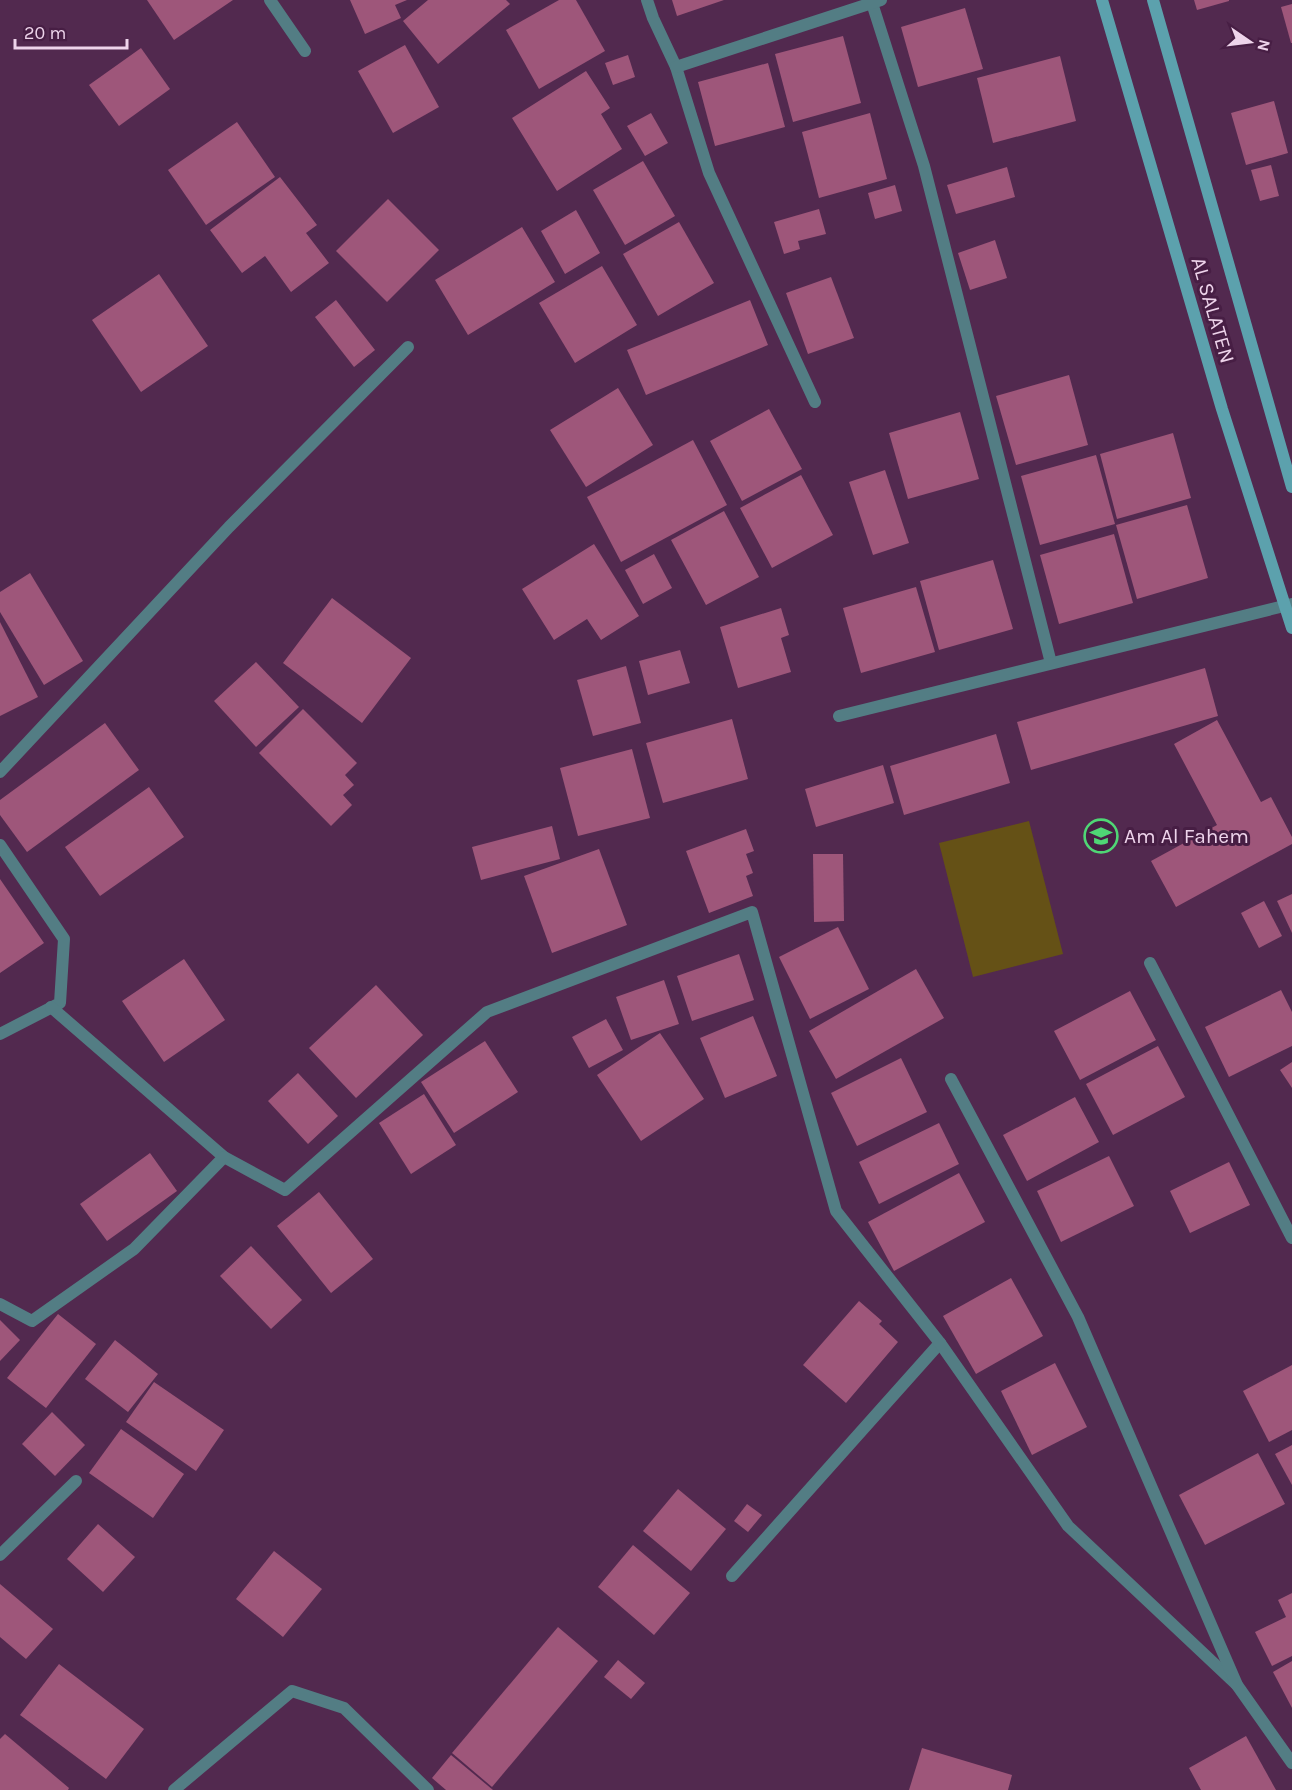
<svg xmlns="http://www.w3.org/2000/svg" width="1292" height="1790" font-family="Karla,sans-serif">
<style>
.green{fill:#655116}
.building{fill:#9e567a}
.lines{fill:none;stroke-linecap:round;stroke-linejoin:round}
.service{stroke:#537d84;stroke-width:12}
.minor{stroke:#537d84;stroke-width:12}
.secondary{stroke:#5ca1ad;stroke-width:12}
.labels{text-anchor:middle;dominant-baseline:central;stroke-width:6;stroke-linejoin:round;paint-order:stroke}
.street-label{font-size:21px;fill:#eed4eb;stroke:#471e44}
.poi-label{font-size:21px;fill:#eed4eb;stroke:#471e44;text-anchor:start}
</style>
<rect width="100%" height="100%" fill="#52294f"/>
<path class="green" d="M 1029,821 L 1063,954 L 973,977 L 939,843 Z"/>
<g class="building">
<path d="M 147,0 L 233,0 L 174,40 Z"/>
<path d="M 350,0 L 407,0 L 395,5 L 401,18 L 365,34 Z"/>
<path d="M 428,0 L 506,0 L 510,4 L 438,64 L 403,21 Z"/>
<path d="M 559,0 L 576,0 L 605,51 L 539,89 L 506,30 Z"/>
<path d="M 672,0 L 724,0 L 677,16 Z"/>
<path d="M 1194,0 L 1229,0 L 1229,1 L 1197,10 Z"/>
<path d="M 1292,4 L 1292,43 L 1291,43 L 1281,7 Z"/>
<path d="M 965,8 L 983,69 L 918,87 L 901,27 Z"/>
<path d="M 843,36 L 861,103 L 793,122 L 775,54 Z"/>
<path d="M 405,45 L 439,107 L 393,133 L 358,71 Z"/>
<path d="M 141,48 L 170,89 L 119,126 L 89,85 Z"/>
<path d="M 628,55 L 635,77 L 613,85 L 605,63 Z"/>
<path d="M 1060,56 L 1076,121 L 993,143 L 977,78 Z"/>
<path d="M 768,63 L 785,127 L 715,146 L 698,82 Z"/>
<path d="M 586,71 L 610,108 L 601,114 L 622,149 L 557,191 L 512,118 Z"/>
<path d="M 1274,101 L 1288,153 L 1246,165 L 1231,113 Z"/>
<path d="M 651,113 L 668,143 L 645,156 L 627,126 Z"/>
<path d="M 870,113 L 887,179 L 819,198 L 802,132 Z"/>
<path d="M 237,122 L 275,177 L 206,225 L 168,170 Z"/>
<path d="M 643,161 L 675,216 L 625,245 L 593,190 Z"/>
<path d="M 1271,165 L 1279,196 L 1260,201 L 1251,170 Z"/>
<path d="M 1007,167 L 1015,197 L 956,214 L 947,185 Z"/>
<path d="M 280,177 L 317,225 L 306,233 L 329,263 L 291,292 L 265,256 L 242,273 L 210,230 Z"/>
<path d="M 895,185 L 902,211 L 875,219 L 868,193 Z"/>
<path d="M 388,199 L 439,250 L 387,302 L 336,251 Z"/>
<path d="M 819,209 L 826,234 L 798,241 L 800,249 L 784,254 L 774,222 Z"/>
<path d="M 576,210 L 600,253 L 565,274 L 541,231 Z"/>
<path d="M 679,222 L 714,283 L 658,316 L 623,254 Z"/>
<path d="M 522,227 L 555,282 L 468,335 L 435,280 Z"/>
<path d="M 995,240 L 1007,278 L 970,290 L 958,253 Z"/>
<path d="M 602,266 L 637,325 L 575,363 L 539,303 Z"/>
<path d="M 159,274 L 208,346 L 141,392 L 92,320 Z"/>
<path d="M 831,277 L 854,338 L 808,354 L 786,293 Z"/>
<path d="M 336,300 L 375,350 L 354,367 L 315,317 Z"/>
<path d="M 750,300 L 768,345 L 646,395 L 627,350 Z"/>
<path d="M 1069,375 L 1088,445 L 1016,465 L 996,396 Z"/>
<path d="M 618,388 L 653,445 L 586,487 L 550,430 Z"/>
<path d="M 769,409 L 802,469 L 742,501 L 710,441 Z"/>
<path d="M 960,412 L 979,479 L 908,499 L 889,433 Z"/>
<path d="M 1173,433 L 1191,498 L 1117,519 L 1100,454 Z"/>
<path d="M 693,440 L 727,505 L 621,562 L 587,497 Z"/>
<path d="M 1096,455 L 1115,524 L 1040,545 L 1021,476 Z"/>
<path d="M 885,470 L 909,543 L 873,555 L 849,482 Z"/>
<path d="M 801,475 L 833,535 L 772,568 L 740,508 Z"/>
<path d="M 1187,505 L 1208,578 L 1137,599 L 1116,525 Z"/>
<path d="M 724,511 L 759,577 L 706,605 L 671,540 Z"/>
<path d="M 1114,534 L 1133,603 L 1059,624 L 1040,555 Z"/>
<path d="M 594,544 L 639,616 L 601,640 L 587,619 L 554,640 L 522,589 Z"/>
<path d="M 654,554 L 672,588 L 643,604 L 625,570 Z"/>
<path d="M 993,560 L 1013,629 L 939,650 L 920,581 Z"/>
<path d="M 30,573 L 83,661 L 44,685 L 0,612 L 0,592 Z"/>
<path d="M 916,587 L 935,652 L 861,673 L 843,608 Z"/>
<path d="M 332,598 L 411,658 L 362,723 L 283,663 Z"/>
<path d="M 781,608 L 789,635 L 781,638 L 791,672 L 738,688 L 720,627 Z"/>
<path d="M 0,622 L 38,697 L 0,716 Z"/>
<path d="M 680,650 L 690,683 L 648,695 L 639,661 Z"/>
<path d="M 256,662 L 299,707 L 256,747 L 214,701 Z"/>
<path d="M 626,666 L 641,723 L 593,736 L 577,680 Z"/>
<path d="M 1205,668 L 1218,716 L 1031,770 L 1017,722 Z"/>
<path d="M 303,709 L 357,763 L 345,775 L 354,785 L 343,795 L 352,805 L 331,826 L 259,753 Z"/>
<path d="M 732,719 L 748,779 L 663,803 L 646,743 Z"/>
<path d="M 1217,720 L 1261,802 L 1271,797 L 1292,837 L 1292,844 L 1176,907 L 1151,861 L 1217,825 L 1174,744 Z"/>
<path d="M 105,723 L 139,770 L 27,852 L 0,815 L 0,800 Z"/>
<path d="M 996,734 L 1010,783 L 904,815 L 890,766 Z"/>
<path d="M 632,749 L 650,818 L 578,836 L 560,768 Z"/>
<path d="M 883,765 L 894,803 L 816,827 L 805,789 Z"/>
<path d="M 149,787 L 184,837 L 100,896 L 65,847 Z"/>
<path d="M 552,826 L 560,859 L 481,880 L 472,847 Z"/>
<path d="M 746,829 L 754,851 L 746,854 L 753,873 L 746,876 L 753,896 L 709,913 L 686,851 Z"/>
<path d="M 599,849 L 627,925 L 552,953 L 524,876 Z"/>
<path d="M 813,854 L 843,854 L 844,921 L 814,922 Z"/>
<path d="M 0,879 L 44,943 L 0,973 Z"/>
<path d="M 1292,894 L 1292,933 L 1277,901 Z"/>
<path d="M 1264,901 L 1282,936 L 1259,948 L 1241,913 Z"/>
<path d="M 838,927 L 869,989 L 810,1019 L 779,957 Z"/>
<path d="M 739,954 L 754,1000 L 692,1021 L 677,976 Z"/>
<path d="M 184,959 L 225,1020 L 164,1062 L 122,1001 Z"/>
<path d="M 916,969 L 944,1018 L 836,1079 L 809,1031 Z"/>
<path d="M 664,980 L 679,1024 L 631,1040 L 616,997 Z"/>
<path d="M 376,985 L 423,1035 L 356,1098 L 309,1048 Z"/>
<path d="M 1281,990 L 1292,1012 L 1292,1046 L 1229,1077 L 1205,1027 Z"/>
<path d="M 1130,991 L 1156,1040 L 1080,1080 L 1054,1031 Z"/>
<path d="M 753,1016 L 777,1076 L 725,1098 L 700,1038 Z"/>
<path d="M 606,1019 L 623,1050 L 589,1068 L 572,1037 Z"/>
<path d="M 660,1033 L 704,1099 L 641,1141 L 597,1075 Z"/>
<path d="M 485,1041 L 518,1092 L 454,1133 L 421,1082 Z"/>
<path d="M 1158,1046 L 1185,1097 L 1113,1135 L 1086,1084 Z"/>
<path d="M 901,1058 L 927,1112 L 857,1146 L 831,1093 Z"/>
<path d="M 1292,1062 L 1292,1088 L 1280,1070 Z"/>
<path d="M 298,1073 L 338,1116 L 308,1144 L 268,1101 Z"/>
<path d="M 424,1094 L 456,1145 L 411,1174 L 379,1123 Z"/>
<path d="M 1075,1097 L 1099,1142 L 1027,1181 L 1003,1135 Z"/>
<path d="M 939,1123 L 959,1164 L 879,1204 L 859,1162 Z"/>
<path d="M 150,1153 L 177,1191 L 107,1241 L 80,1204 Z"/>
<path d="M 1109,1156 L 1134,1206 L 1061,1242 L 1037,1191 Z"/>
<path d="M 1229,1162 L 1250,1205 L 1190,1233 L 1170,1191 Z"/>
<path d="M 959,1173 L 985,1222 L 894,1271 L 868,1222 Z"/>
<path d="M 319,1192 L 373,1259 L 331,1293 L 277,1226 Z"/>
<path d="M 251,1246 L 302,1300 L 271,1329 L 220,1276 Z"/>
<path d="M 1011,1278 L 1043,1336 L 976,1374 L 943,1316 Z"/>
<path d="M 859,1301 L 882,1321 L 879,1324 L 898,1342 L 846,1403 L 803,1365 Z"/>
<path d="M 58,1314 L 96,1344 L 46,1408 L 7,1378 Z"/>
<path d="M 0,1320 L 20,1340 L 0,1361 Z"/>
<path d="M 115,1340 L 158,1374 L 128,1412 L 85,1379 Z"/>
<path d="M 1055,1363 L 1087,1427 L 1032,1455 L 1001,1391 Z"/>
<path d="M 1292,1365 L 1292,1430 L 1269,1442 L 1243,1391 Z"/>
<path d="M 154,1382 L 224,1430 L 196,1471 L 126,1422 Z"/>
<path d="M 52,1412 L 85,1445 L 55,1476 L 22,1444 Z"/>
<path d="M 121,1429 L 184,1474 L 153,1518 L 89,1473 Z"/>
<path d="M 1292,1445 L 1292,1485 L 1275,1454 Z"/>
<path d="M 1258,1453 L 1285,1504 L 1205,1545 L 1179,1495 Z"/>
<path d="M 678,1489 L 726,1529 L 691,1571 L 643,1531 Z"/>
<path d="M 747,1504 L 762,1515 L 748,1532 L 734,1521 Z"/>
<path d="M 98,1524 L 135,1557 L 103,1592 L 67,1559 Z"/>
<path d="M 633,1545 L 690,1593 L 654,1635 L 598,1587 Z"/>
<path d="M 274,1551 L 322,1589 L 283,1637 L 236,1599 Z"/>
<path d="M 0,1584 L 53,1629 L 26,1659 L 0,1637 Z"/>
<path d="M 1292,1593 L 1292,1656 L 1272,1666 L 1255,1632 L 1286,1617 L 1278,1600 Z"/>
<path d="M 558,1627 L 598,1661 L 492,1787 L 452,1753 Z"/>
<path d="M 618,1660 L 645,1683 L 631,1699 L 604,1677 Z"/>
<path d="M 1292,1661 L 1292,1708 L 1273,1672 Z"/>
<path d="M 59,1664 L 144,1729 L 106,1779 L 20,1715 Z"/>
<path d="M 5,1734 L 69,1788 L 68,1790 L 0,1790 L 0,1739 Z"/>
<path d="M 1246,1736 L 1276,1790 L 1201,1790 L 1189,1768 Z"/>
<path d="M 922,1748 L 1012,1775 L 1008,1790 L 909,1790 Z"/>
<path d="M 451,1755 L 493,1790 L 446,1790 L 432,1778 Z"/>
</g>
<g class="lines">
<g class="service">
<path d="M 270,0 L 305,51"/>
<path d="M 0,772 L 229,527 L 408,347"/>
<path d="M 0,845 L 64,939 L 60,1003 L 0,1034"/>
<path d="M 0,1555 L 76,1481"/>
<path d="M 732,1576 L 940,1343"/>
</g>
<g class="minor">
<path d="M 647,0 L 653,18 L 676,67 L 709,173 L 815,402"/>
<path d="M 871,0 L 924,166 L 1051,663"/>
<path d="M 676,67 L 881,0"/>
<path d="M 839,716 L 1292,604"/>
<path d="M 1150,963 L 1292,1238"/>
<path d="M 51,1007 L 224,1157 L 285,1190 L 487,1012 L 752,912 L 836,1211 L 940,1343 L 1068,1526 L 1237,1685"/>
<path d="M 951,1079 L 1078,1317 L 1237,1685 L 1292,1763"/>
<path d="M 0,1304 L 32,1321 L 134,1249 L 224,1157"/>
<path d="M 174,1790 L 292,1691 L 344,1708 L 428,1790"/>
</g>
<g class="secondary">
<path d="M 1102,0 L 1222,409 L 1292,628"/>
<path d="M 1153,0 L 1292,487"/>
</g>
</g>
<defs>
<symbol id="school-ring" viewBox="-11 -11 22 22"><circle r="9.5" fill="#471e44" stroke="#4fd675" stroke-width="1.5"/><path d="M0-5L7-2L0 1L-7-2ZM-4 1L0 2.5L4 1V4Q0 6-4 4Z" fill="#4fd675"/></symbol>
</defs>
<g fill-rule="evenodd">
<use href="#school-ring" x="1082" y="817" width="38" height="38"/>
</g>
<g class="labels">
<g class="street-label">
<text transform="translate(1213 310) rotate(74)">AL SALATEN</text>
</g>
<g class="poi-label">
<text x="1124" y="836">Am Al Fahem</text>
</g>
</g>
<g transform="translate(1250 42) rotate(104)" stroke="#471e44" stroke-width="4.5" paint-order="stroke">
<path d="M0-4.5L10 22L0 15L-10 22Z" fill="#eed4eb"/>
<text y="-9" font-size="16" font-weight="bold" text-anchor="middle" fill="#eed4eb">N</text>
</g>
<path d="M15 39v9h112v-9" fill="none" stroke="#eed4eb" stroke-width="3"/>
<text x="24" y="39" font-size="18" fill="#eed4eb" stroke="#471e44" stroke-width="4.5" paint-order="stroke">20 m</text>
</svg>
